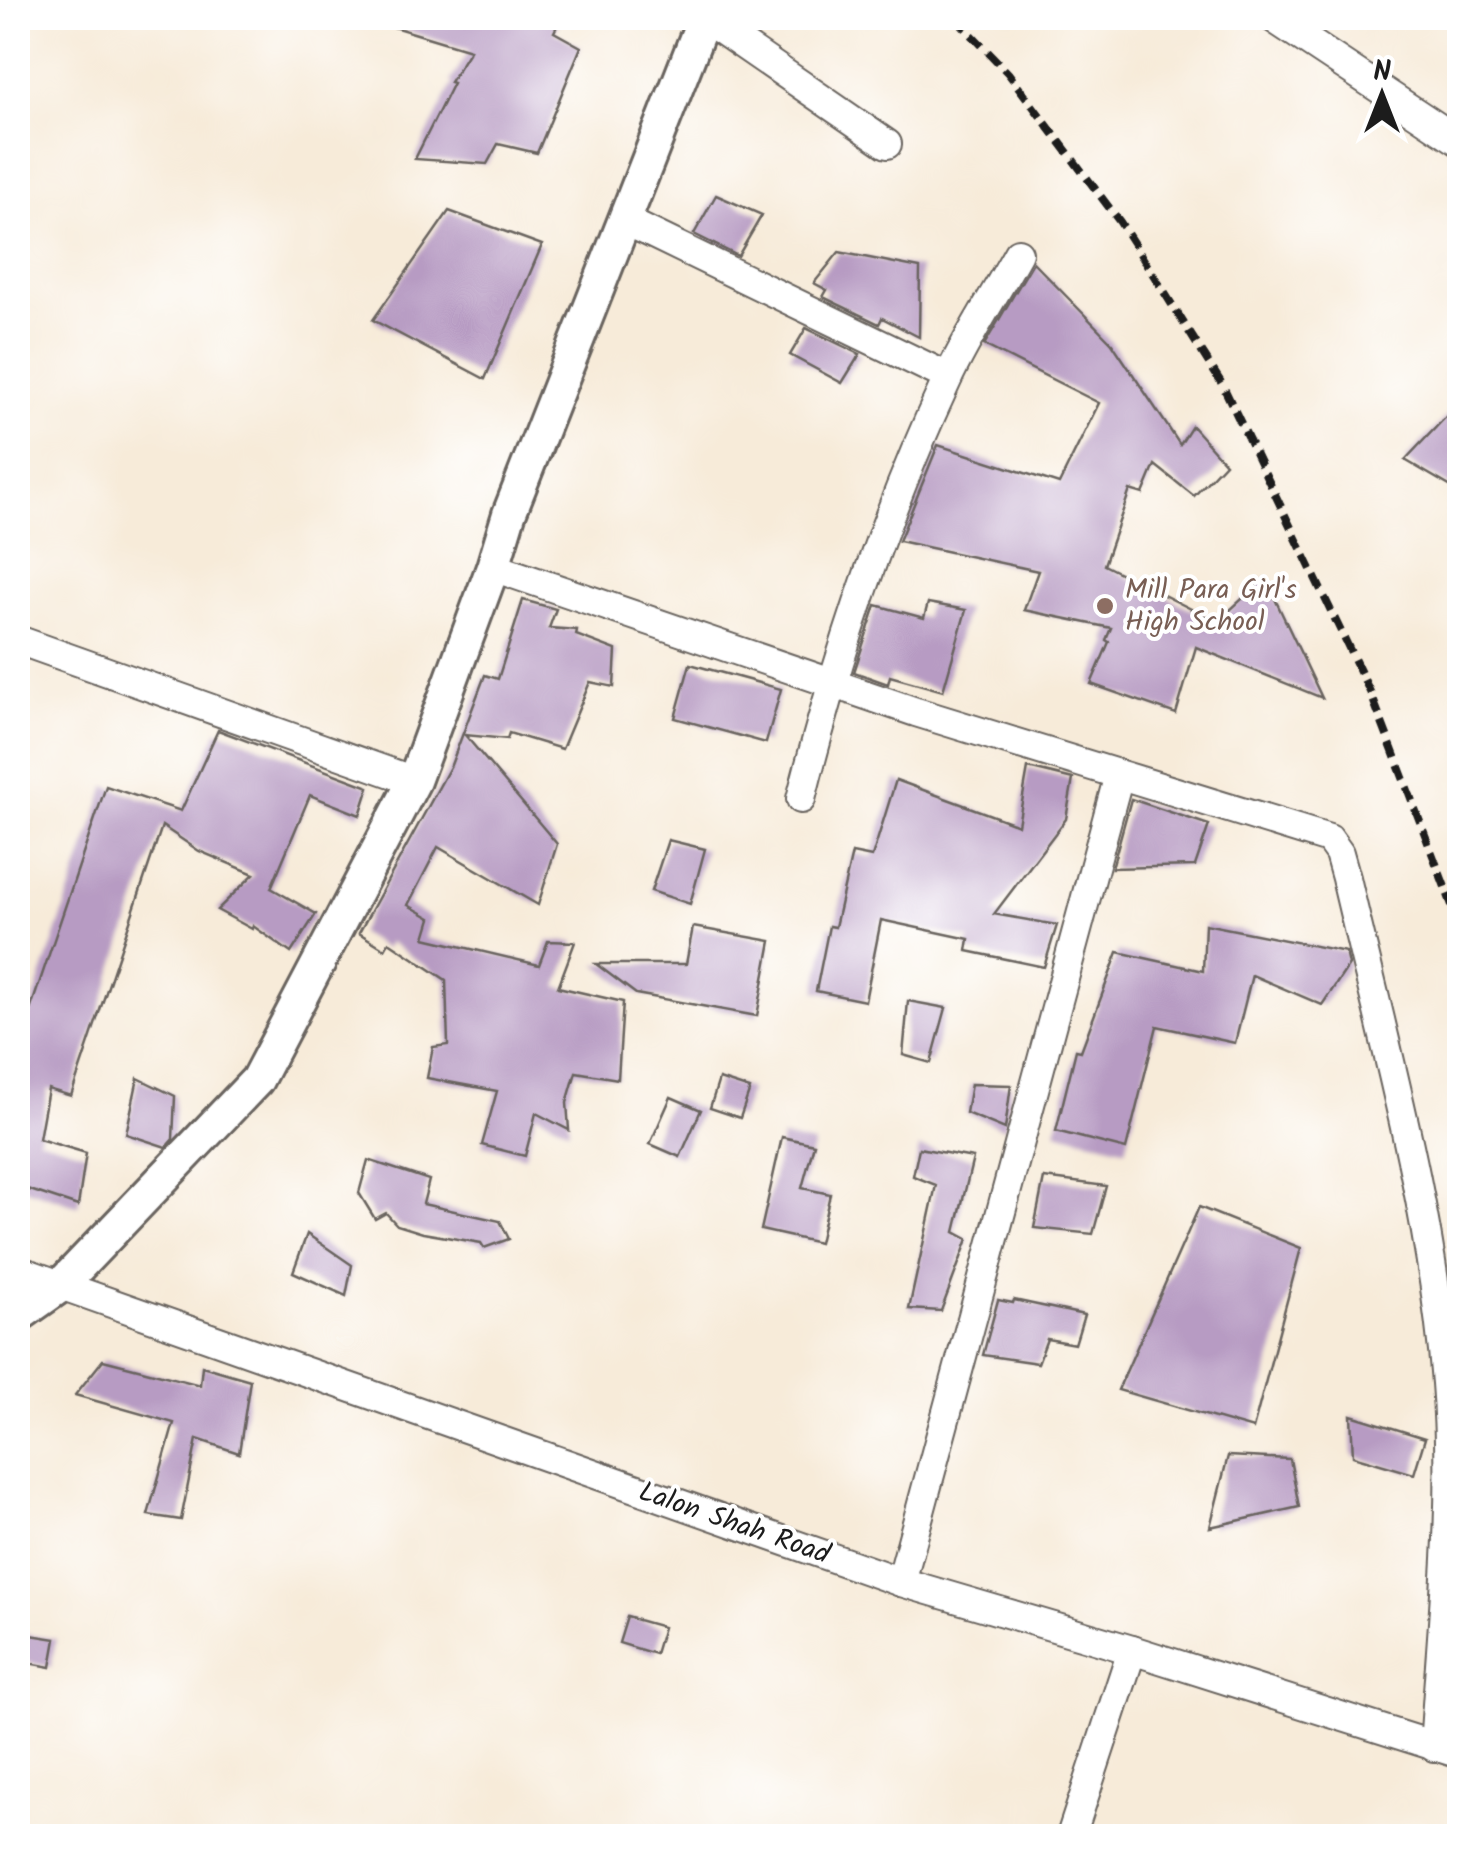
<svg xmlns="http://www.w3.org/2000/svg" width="1477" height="1854" font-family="Kalam,sans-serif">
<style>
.building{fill:#b79bc3}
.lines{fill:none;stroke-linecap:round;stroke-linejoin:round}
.minor-casing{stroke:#69645e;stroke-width:32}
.tertiary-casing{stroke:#69645e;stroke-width:38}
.minor{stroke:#fff;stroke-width:28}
.tertiary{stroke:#fff;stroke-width:32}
.rail{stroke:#1c1c1c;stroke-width:8;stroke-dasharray:15 8;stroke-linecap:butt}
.education-dot{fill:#8d6e63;stroke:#fff;stroke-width:4}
.labels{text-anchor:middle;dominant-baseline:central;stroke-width:8;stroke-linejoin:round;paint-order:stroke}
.education-label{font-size:28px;fill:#785e54;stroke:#fff;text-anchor:start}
.street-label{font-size:28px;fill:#1c1c1c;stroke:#fff}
</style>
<rect width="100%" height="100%" fill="#fff"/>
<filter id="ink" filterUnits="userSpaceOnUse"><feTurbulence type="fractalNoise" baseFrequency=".01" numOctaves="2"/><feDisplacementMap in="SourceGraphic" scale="20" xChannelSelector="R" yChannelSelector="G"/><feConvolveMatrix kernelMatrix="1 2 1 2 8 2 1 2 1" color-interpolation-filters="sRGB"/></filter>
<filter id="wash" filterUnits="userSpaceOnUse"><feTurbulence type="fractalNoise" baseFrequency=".0048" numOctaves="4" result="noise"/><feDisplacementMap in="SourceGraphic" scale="40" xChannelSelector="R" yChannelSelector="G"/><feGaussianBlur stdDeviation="2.25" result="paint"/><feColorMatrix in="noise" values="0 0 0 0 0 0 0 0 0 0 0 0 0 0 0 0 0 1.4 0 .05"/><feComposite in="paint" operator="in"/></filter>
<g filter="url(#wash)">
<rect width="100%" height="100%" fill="#f7ebd9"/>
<g id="blocks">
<g class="building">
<path d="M 385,18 L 561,18 L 554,32 L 581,47 L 537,153 L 498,144 L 487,164 L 415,159 L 453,83 L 450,82 L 470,50 L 384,24 Z"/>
<path d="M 716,195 L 762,215 L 738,256 L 694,234 Z"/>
<path d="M 449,211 L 542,245 L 485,379 L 373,320 Z"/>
<path d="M 839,252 L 920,268 L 919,337 L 882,318 L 879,324 L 823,297 L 827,290 L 814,283 Z"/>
<path d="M 1033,262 L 1112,343 L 1180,445 L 1192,426 L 1225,463 L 1194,496 L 1155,465 L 1143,494 L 1130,490 L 1104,565 L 1217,622 L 1265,578 L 1322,698 L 1196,647 L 1176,714 L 1091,684 L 1109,642 L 1106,640 L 1111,628 L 1024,610 L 1038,571 L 899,541 L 938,445 L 1059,484 L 1099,403 L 984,345 Z"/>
<path d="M 806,328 L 860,354 L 842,383 L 790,355 Z"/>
<path d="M 1460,402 L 1460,492 L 1405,460 Z"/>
<path d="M 523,600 L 556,609 L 549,628 L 577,630 L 576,635 L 616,650 L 614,687 L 590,682 L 562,749 L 509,733 L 507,739 L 465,735 L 557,844 L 538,905 L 438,847 L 408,905 L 431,918 L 425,938 L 539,965 L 548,941 L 575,942 L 558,987 L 623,1002 L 618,1079 L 576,1072 L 567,1103 L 569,1130 L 536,1113 L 525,1156 L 482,1145 L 497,1091 L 427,1078 L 433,1047 L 448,1045 L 446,980 L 389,942 L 385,949 L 359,933 L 451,765 L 485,675 L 498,679 Z"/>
<path d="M 928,603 L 966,610 L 943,691 L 890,676 L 888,684 L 854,672 L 876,605 L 924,618 Z"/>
<path d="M 690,664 L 781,689 L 766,743 L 675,718 Z"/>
<path d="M 218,730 L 369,787 L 360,815 L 310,795 L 271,888 L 316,914 L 291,953 L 253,926 L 252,929 L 217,910 L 254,874 L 199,851 L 162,826 L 71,1096 L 48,1089 L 39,1139 L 86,1153 L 78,1206 L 18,1186 L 18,1046 L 106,786 L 181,811 Z"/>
<path d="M 1028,768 L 1073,779 L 1066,819 L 994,914 L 1057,925 L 1044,967 L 967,951 L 969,939 L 881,920 L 865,1001 L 816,991 L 829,926 L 835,927 L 852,853 L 872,857 L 896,780 L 1018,825 Z"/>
<path d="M 1131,799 L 1209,825 L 1195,866 L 1112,868 Z"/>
<path d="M 668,840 L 705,849 L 690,904 L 651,891 Z"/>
<path d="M 1205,924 L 1346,952 L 1349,965 L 1322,1005 L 1252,975 L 1235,1043 L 1157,1026 L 1126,1149 L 1056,1131 L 1076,1050 L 1081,1051 L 1118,952 L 1203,971 Z"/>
<path d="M 693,927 L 771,941 L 757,1016 L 636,994 L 596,964 L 686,964 Z"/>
<path d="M 908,1001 L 946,1008 L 931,1063 L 903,1055 Z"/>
<path d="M 138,1078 L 175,1096 L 173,1139 L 166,1147 L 126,1134 Z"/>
<path d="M 719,1079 L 750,1089 L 740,1118 L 710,1108 Z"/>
<path d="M 971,1084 L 1011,1085 L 1005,1129 L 966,1113 Z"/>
<path d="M 671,1097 L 701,1110 L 680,1157 L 650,1144 Z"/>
<path d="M 782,1137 L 814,1144 L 802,1188 L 830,1194 L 819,1243 L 761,1230 Z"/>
<path d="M 919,1148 L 973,1158 L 955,1232 L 968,1239 L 941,1311 L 909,1309 L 936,1185 L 913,1176 Z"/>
<path d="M 368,1160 L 429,1180 L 423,1204 L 500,1221 L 509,1239 L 484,1248 L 481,1243 L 423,1233 L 397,1225 L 386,1213 L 375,1219 L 359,1193 Z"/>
<path d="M 1044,1178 L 1106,1186 L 1093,1234 L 1034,1228 Z"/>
<path d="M 1199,1207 L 1301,1248 L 1253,1429 L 1118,1390 Z"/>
<path d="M 307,1234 L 352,1265 L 346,1296 L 293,1272 Z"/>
<path d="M 998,1300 L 1013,1303 L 1014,1300 L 1084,1315 L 1075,1344 L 1047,1339 L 1038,1363 L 983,1355 Z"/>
<path d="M 103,1360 L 200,1385 L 202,1366 L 250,1380 L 239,1453 L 197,1439 L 181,1520 L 148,1515 L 174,1423 L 75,1395 Z"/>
<path d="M 1351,1415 L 1425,1438 L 1414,1474 L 1353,1456 Z"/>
<path d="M 1228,1456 L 1290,1459 L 1299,1507 L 1210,1527 Z"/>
<path d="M 627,1617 L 663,1627 L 655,1654 L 619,1643 Z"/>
<path d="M 18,1633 L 56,1639 L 51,1667 L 18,1661 Z"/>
</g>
</g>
</g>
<g filter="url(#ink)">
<use href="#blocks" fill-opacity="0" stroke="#69645e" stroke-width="2.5"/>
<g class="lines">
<defs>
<g id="minor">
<path d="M 704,18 L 887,144"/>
<path d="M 1273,18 L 1460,142"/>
<path d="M 624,220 L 948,377"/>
<path d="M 493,567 L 916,712 L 1329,839 L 1339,853 L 1346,878 C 1385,1045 1432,1211 1446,1383 C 1456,1504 1442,1626 1434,1747"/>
<path d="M 18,640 L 414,781"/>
<path d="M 801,799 C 837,655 884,515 947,380 C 967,336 995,295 1018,253"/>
<path d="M 18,1270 L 901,1582 L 1132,1650 L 1460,1754"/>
<path d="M 901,1582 L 1119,775"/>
<path d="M 1071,1836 L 1132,1650"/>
</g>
<path id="tertiary" d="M 18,1316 L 59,1287 L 257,1080 L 414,781 L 493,567 L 509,514 L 704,18"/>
</defs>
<use href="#minor" class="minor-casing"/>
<use href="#tertiary" class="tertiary-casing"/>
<use href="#minor" class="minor"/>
<use href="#tertiary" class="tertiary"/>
<path class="rail" d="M 956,18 L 1008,73 L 1120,222 L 1222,384 L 1371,694 L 1460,926"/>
</g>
</g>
<circle class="education-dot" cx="1105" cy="606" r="10"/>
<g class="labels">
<g class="education-label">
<text x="1125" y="590">Mill Para Girl's<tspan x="1125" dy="32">High School</tspan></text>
</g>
<g class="street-label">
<text transform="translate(734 1524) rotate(19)">Lalon Shah Road</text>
</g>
</g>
<rect width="1477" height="1854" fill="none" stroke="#fff" stroke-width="60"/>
<g transform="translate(1382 95)" stroke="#ffffff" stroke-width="8" paint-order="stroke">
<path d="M0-8L18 38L0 25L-18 38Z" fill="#1c1c1c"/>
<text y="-15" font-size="28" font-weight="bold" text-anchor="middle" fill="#1c1c1c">N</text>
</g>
</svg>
